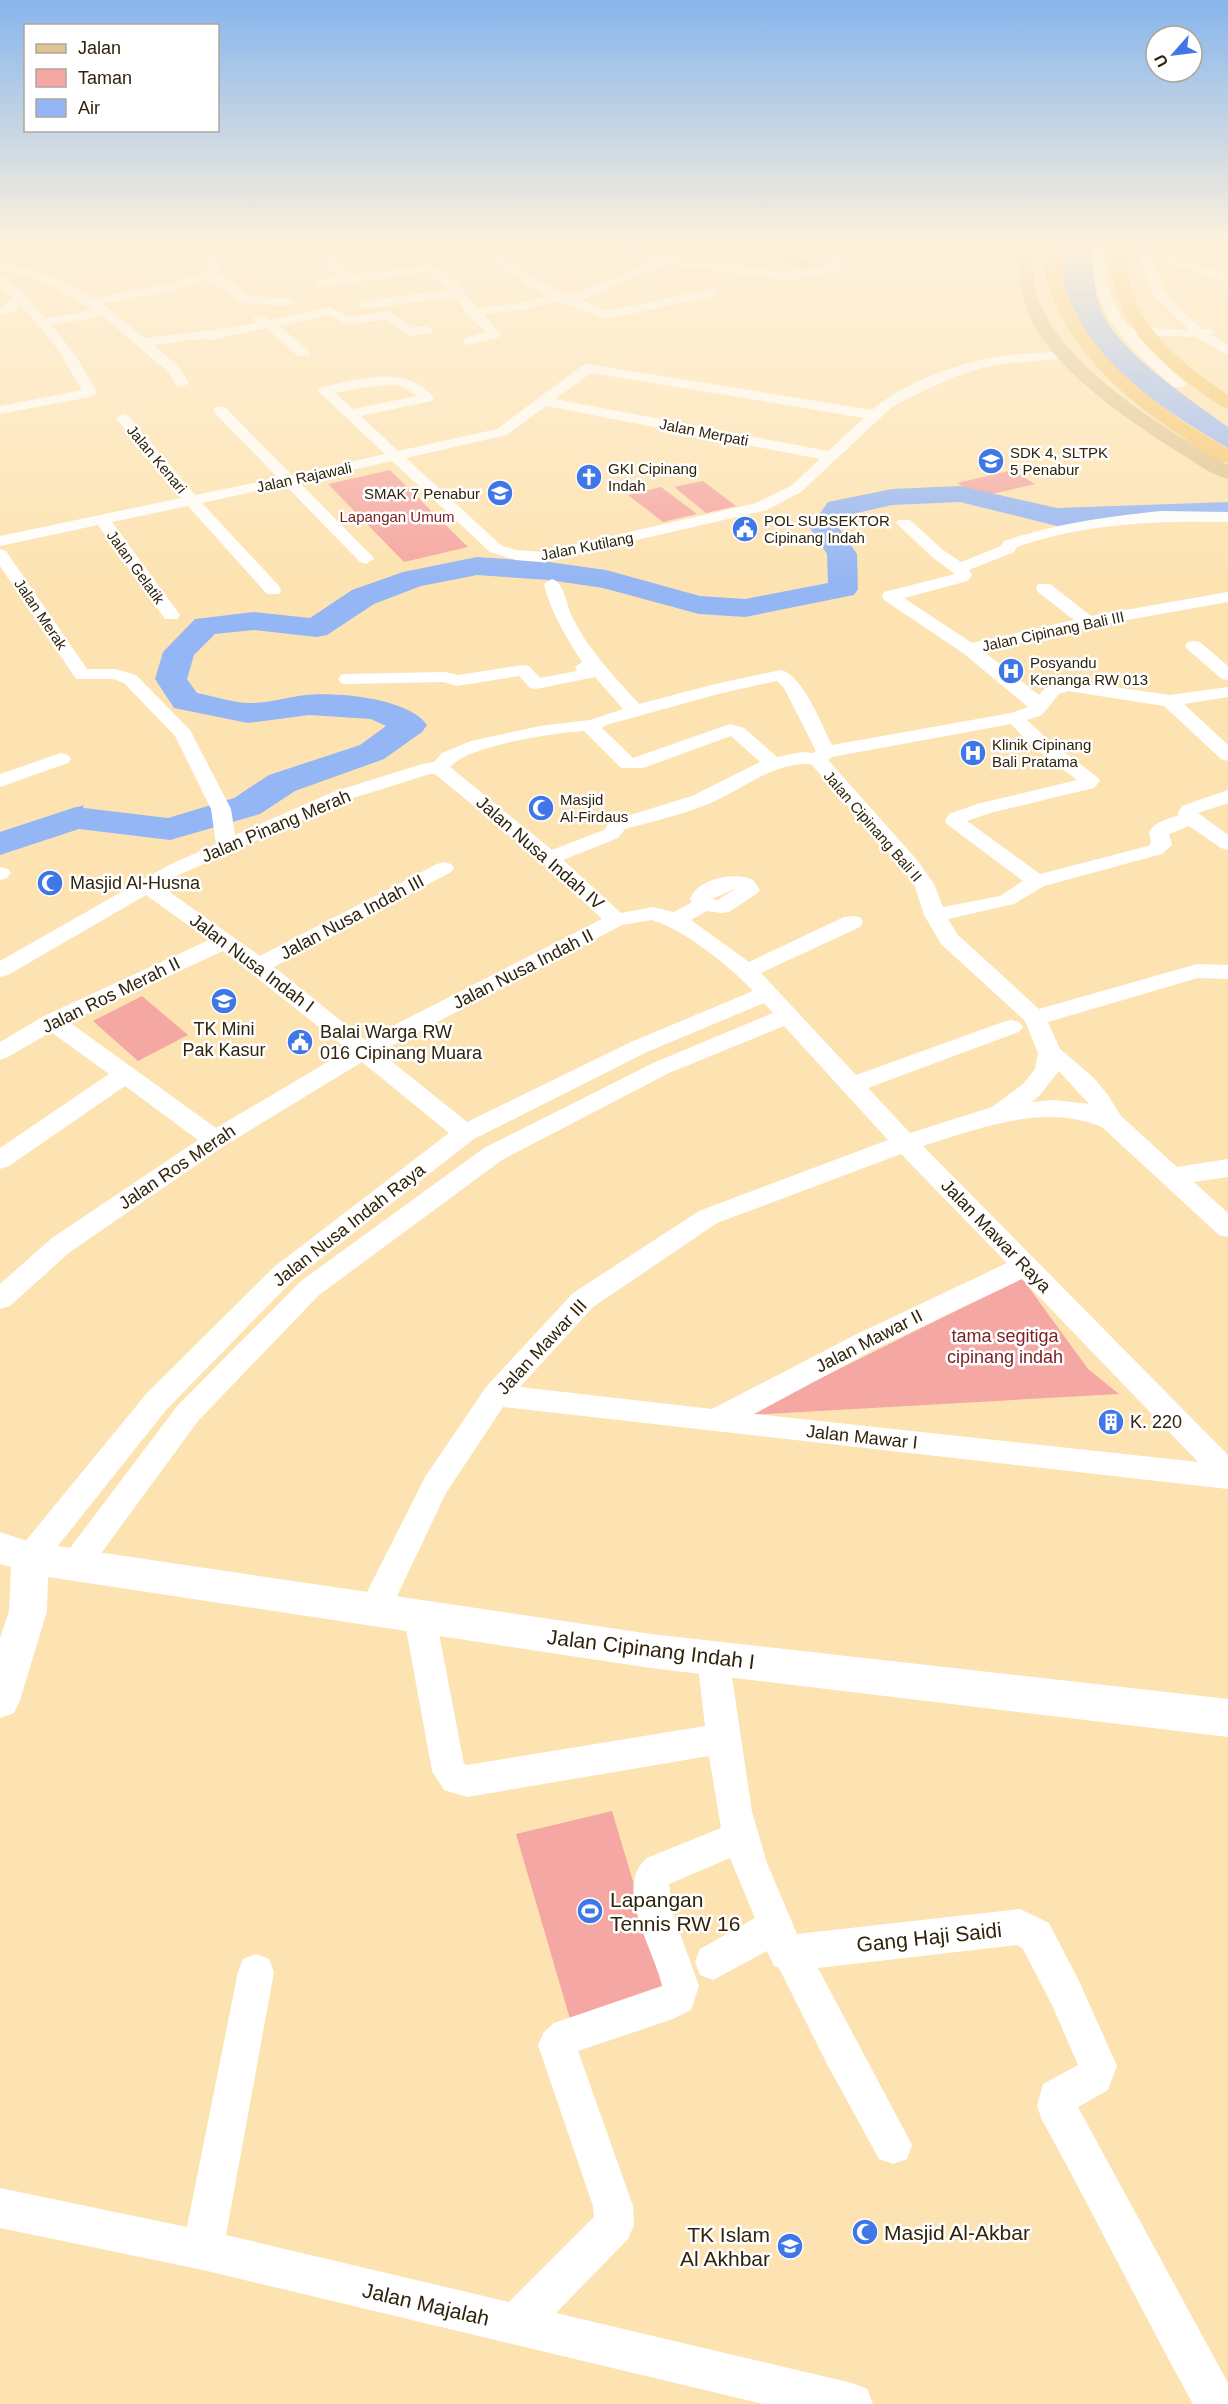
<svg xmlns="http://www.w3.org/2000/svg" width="1228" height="2404" font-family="Arial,sans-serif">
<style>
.green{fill:#f5a7a3}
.water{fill:#95b6f4}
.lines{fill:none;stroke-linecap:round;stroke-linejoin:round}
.river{fill:#95b6f4;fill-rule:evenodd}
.minor{fill:#fff;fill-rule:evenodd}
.tertiary{fill:#fff;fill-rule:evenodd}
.primary{fill:#dfc491;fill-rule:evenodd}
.motorway{fill:#f6c76c;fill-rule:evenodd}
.labels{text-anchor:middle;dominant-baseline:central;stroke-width:5;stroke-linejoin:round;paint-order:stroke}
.far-street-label{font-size:15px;fill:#30240a;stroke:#fff}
.far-poi-label{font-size:15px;fill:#30240a;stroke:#fff;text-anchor:start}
.far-park-label{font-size:15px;fill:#7d2125;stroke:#fff}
.street-label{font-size:18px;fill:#30240a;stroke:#fff}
.poi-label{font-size:18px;fill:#30240a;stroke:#fff;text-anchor:start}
.park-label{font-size:18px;fill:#7d2125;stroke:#fff}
.near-street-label{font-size:21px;fill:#30240a;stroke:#fff}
.near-poi-label{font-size:21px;fill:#30240a;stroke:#fff;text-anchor:start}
</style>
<rect width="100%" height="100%" fill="#fde3b2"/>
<g class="green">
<path d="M 790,251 L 821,268 L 805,271 L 775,253 Z"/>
<path d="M 390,470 L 468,547 L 404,562 L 328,484 Z"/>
<path d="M 1013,470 L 1035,484 L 979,497 L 957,483 Z"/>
<path d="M 703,481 L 736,506 L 706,513 L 674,487 Z"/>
<path d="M 661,487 L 697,514 L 663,522 L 628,495 Z"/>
<path d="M 142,996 L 188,1035 L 138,1061 L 93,1021 Z"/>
<path d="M 1022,1278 L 1088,1369 L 1119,1394 L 747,1415 Z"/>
<path d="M 612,1811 L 665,1988 L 570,2019 L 516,1834 Z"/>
</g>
<g class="water">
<path d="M 1061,243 L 1092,243 C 1092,269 1093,296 1106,320 C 1128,358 1192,401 1228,427 L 1228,448 C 1165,411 1078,356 1061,279 C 1058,268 1061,254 1061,243 Z"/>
<path d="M 84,805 L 77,824 L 0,855 L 0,835 Z"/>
</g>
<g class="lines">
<path class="river" d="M 960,486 L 1057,508 L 1228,502 L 1228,520 L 1057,526 L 960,502 L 892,505 L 848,515 L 839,528 L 857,554 L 858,589 L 854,595 L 745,617 L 699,614 L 603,588 L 549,580 L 477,575 L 421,586 L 374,604 L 327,635 L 316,637 L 254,630 L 215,634 L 194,655 L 187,679 L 197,693 C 213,696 231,702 247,703 C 266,704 287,697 306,695 C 338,692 408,698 427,725 L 422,732 L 384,759 L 295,791 L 260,814 L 170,840 L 79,829 L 0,855 L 0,832 L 76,807 L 168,818 L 234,798 L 269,775 L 360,745 L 386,726 L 371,719 L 309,715 L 248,723 L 174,708 L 155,679 L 163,652 L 195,619 L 254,612 L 310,618 L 352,590 L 403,572 L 477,557 L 549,562 L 606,570 L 700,596 L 745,599 L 828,583 L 827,554 L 810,528 L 828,502 L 892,489 Z"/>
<g class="minor">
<path d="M 196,243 L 208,243 L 219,256 L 222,269 L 218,273 L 249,296 L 289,298 L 295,302 L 289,306 L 242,303 L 209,279 L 177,289 L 102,304 L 145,338 C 183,333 219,330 256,323 L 253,319 L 259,315 L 270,320 L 330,307 L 349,317 L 388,311 L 412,328 L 426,326 L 433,330 L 431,333 L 409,336 L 385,319 L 347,325 L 328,315 L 279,326 L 308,350 L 310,353 L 308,356 L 298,356 L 266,328 L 211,340 L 200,339 L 153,345 L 178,366 L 189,383 L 182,387 L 177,386 L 168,372 L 103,316 L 52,325 L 79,361 L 97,393 L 90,397 L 0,414 L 0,406 L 82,390 L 57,348 L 20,304 L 15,312 L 0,315 L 0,307 L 5,306 L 10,299 L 14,298 L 0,285 L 0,274 L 18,288 L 46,318 L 94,310 L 47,283 L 0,269 L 0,261 L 56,278 L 94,298 L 174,283 L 203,273 L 210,268 L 207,257 Z"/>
<path d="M 304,243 L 317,243 L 352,275 L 433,265 L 455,282 L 478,308 L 525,302 L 548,296 L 534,289 L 488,255 L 369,247 L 363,243 L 415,243 L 495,249 L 542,283 L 569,296 L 653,262 L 621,258 L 621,252 L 637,243 L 664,247 L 670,251 L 664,255 L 639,251 L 636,253 L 789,272 L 833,264 L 804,243 L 818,243 L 850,266 L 844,270 L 789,280 L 666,264 L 664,267 L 646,272 L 580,300 L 607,311 L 711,289 L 717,293 L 711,297 L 606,319 L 558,301 L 525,310 L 484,314 L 501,334 L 499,337 L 470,345 L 465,344 L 463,341 L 465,338 L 486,332 L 467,315 L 455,297 L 363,309 L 357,305 L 363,301 L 449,290 L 427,272 L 320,287 L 316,286 L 314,283 L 316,280 L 339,277 Z"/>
<path d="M 1093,243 L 1105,243 C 1103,276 1109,301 1129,327 L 1189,330 L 1153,294 L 1137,253 L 1125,252 L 1125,246 L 1146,247 L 1228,275 L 1228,283 L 1151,257 L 1165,293 L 1202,329 L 1212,329 L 1214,332 L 1211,335 L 1228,345 L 1228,355 L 1196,337 L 1136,335 L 1186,384 L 1184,387 L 1174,387 C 1126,345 1088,311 1093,243 Z"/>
<path d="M 1178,243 L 1195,243 L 1228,253 L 1228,261 Z"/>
<path d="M 1066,351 L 1071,352 L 1073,355 L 1071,358 L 1002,364 L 982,368 L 956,376 L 913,396 L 892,407 L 801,492 L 767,510 L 541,562 L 516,560 L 490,552 L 392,461 L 299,482 L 372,556 L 374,559 L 366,564 L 360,562 L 285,485 L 202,503 L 279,586 L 281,590 L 279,594 L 267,594 L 188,506 L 112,522 L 180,615 L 177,619 L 165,619 L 98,525 L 0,546 L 0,536 L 181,498 L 116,418 L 123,414 L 128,415 L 195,495 L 278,478 L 215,413 L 213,410 L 215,407 L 225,407 L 292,475 L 385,454 L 318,391 L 320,388 C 356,379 407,363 434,398 L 432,401 L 361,416 L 398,451 L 497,429 L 583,365 L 588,364 L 872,410 C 902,383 961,362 1001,356 C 1022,353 1044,353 1066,351 ZM 591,373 L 864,418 L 828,451 L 555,399 ZM 393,385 L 402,386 L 417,396 L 353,409 L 335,393 L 365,387 ZM 546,406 L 820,459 L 791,486 L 756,503 L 541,552 L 517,550 L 502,546 L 406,458 L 507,435 Z"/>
<path d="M 1161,511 L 1228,512 L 1228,522 C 1156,521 1086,523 1017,547 L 1014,552 L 969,570 L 972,575 L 968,581 L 904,598 L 972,643 L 1074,620 L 1038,592 L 1036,588 L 1038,584 L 1050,584 L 1091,616 L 1228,592 L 1228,602 L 1088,627 L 983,651 L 1039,695 L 1047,686 L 1066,680 L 1170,695 L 1228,687 L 1228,697 L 1184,704 L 1228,745 L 1228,761 L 1221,759 L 1164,706 L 1068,691 L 1059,694 L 1042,715 L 1027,720 L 1046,738 L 1097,777 L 1100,781 L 1094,788 L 990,813 L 967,821 L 1040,874 L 1148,846 L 1151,843 L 1149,832 C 1156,821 1168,819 1179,815 L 1178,813 L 1182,806 L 1228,790 L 1228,803 L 1198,813 L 1228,835 L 1228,850 L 1221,848 L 1189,826 L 1169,834 L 1172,845 L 1162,854 L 1044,886 L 1014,904 L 948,919 L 958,935 L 1039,1009 L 1197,964 L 1228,965 L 1228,979 L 1198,978 L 1048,1022 L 1060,1049 L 1093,1077 L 1108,1095 L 1121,1116 L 1177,1167 L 1228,1159 L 1228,1177 L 1194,1182 L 1228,1213 L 1228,1237 L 1219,1235 L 1102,1127 C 1043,1103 981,1128 923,1146 L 1228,1455 L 1228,1489 L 503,1407 L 446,1493 L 397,1596 L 388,1620 L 377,1624 L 366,1620 L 361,1610 L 365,1596 L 425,1477 L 486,1387 L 573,1293 L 699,1211 L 888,1140 L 784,1026 L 669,1073 L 502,1160 L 319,1295 L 198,1421 L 86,1574 L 75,1578 L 64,1574 L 60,1565 L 64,1556 L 178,1405 L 301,1281 L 484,1148 L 653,1063 L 773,1013 L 764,1003 L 647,1052 L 474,1139 L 292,1281 L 167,1409 L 41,1567 L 30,1571 L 19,1567 L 15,1558 L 19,1549 L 147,1393 L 274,1267 L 449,1133 L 362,1062 L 224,1146 L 70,1252 L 10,1306 L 0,1309 L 0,1284 L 52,1238 L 198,1140 L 125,1086 L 9,1166 L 0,1169 L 0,1148 L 109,1074 L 51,1032 L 8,1057 L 0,1060 L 0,1042 L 44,1016 L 209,940 L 146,895 L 8,975 L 0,977 L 0,961 L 167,866 L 216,844 L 211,809 L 175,736 L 124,683 L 113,679 L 76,679 L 0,566 L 0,549 L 6,551 L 87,669 L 115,669 L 136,675 L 190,730 L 231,809 L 235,835 L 333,792 L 422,764 L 434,762 L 442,753 L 471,741 L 540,726 L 590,720 L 623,709 L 595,677 L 536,689 L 530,688 L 519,676 L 457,686 L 443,682 L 347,684 L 341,683 L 338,679 L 341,675 L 347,674 L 445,672 L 458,675 L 523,665 L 529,666 L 540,678 L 577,671 L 575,667 L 582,662 C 566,637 551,613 544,584 L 552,579 C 564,582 566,603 571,614 C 587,649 614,676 639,704 L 715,684 L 781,670 C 803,675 822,726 832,745 L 1011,713 L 1028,707 L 963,653 L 884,600 L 882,596 L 884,592 L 955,574 L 932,557 L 896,523 L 898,520 L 910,520 L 943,550 L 961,562 L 1001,546 L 1004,541 C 1057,523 1106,517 1161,511 ZM 777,681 L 784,688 L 816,751 L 813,753 L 802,752 L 777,757 L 744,728 L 730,724 L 633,758 L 602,728 L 606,725 L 718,694 ZM 1011,724 L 1032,746 L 1077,780 L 977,804 L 949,814 L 945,821 L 948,825 L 1023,881 L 1000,896 L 943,907 L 934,884 L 917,860 L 828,760 L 832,757 ZM 584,731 L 621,768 L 643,768 L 731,736 L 760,762 L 692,796 L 611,821 L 604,830 L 552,850 L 450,767 C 468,745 555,733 584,731 ZM 802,764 L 811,764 L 903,868 L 914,884 L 924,915 L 941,944 L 1025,1021 L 1038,1053 L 1035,1069 L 1023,1084 L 992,1107 L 910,1133 L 868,1088 L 1019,1032 L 1023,1027 L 1019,1022 L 1011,1020 L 1003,1022 L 856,1075 L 761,973 L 860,927 L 863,922 L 860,917 L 852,916 L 844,917 L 749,962 L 691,920 L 707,911 L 721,913 L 729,912 L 756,894 L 760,890 L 753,880 C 735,871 697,879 690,899 L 692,902 L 674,912 L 653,907 L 621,913 L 563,860 L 618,838 L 625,829 C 655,821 685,814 713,802 C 744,788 768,767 802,764 ZM 430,774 L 435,774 L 542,862 L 602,919 L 365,1040 L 274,967 L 451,872 L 454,868 L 451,864 L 444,862 L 437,864 L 260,956 L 161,886 L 181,874 L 347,800 ZM 736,888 L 718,900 L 712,899 ZM 652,920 C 683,929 731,967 753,991 L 631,1042 L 467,1122 L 380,1052 L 622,925 ZM 223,951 L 348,1050 L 216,1128 L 69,1022 ZM 1059,1071 L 1089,1104 L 1054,1100 L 1031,1102 L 1039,1096 ZM 901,1154 L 1007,1263 L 855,1335 L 712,1409 L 520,1387 L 593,1307 L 717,1223 ZM 1022,1279 L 1198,1462 L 754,1414 L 875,1349 Z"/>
<path d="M 1194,641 L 1200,642 L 1228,666 L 1228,680 L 1222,679 L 1188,650 L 1185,646 L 1188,642 Z"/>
<path d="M 61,753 L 68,755 L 71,759 L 68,763 L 0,787 L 0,774 Z"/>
<path d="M 0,867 L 8,869 L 11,873 L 7,878 L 0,880 Z"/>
<path d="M 420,1604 L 431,1608 L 436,1618 L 464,1764 L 467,1765 L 705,1726 L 697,1657 L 702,1647 L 713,1643 L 724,1647 L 729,1657 L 752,1812 L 767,1863 L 797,1934 L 1020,1909 L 1049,1923 L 1079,1981 L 1117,2066 L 1108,2090 L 1078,2107 L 1228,2383 L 1228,2404 L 1193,2404 C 1141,2310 1094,2214 1042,2120 L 1037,2106 L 1043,2084 L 1078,2065 L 1053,2007 L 1023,1949 L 1017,1945 L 818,1968 L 912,2145 L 907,2159 L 893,2164 L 879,2159 L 827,2064 L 779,1968 L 774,1966 L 767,1951 L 713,1980 L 700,1975 L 695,1962 L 700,1949 L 755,1918 L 730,1858 L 669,1884 L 673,1914 L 699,1986 L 691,2010 L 673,2019 L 578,2051 L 633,2206 L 634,2225 L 628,2239 L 556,2313 L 852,2383 L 867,2389 L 873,2404 L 763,2404 L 203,2270 L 0,2228 L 0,2188 L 187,2227 L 238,1972 L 243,1959 L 256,1954 L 269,1959 L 274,1972 L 226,2235 L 509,2302 L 594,2217 L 593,2206 L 538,2045 L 544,2032 L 554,2023 L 662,1986 C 655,1951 612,1887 647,1858 L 721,1828 L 709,1756 L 467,1797 L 444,1790 L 432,1771 L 404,1618 L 409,1608 Z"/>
</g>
<path class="tertiary" d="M 0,1532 L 30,1542 L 651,1634 L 1228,1699 L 1228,1737 L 651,1668 L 48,1577 L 47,1611 L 20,1700 L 14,1713 L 0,1718 L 0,1638 L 9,1611 L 11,1567 L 0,1564 Z"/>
<path class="primary" d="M 1018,243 L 1034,243 C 1034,255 1032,268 1034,280 C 1044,358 1165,429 1228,465 L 1228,479 C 1211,475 1195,462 1180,453 C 1130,422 1053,370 1029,315 C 1018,288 1018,272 1018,243 Z"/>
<g class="motorway">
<path d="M 1046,243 L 1062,243 C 1062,256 1060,272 1064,285 C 1089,361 1162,410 1228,449 L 1228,463 C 1212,459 1197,447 1184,438 C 1127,401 1069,352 1048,285 C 1044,272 1047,256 1046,243 Z"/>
<path d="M 1110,243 L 1126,243 C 1123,318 1172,356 1228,395 L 1228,408 L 1222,407 C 1162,366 1106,323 1110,243 Z"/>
</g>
</g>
<linearGradient id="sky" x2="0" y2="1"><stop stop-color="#87b5ed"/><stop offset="0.42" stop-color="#fef2dc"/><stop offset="1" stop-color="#fef2dc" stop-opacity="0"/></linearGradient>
<rect width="1228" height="579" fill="url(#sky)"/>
<defs>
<symbol id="school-disc" viewBox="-11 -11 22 22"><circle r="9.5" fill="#4077e7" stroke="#fff"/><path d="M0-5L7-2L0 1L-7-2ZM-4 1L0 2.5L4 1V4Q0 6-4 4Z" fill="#fff"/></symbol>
<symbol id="church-disc" viewBox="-11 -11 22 22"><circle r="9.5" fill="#4077e7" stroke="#fff"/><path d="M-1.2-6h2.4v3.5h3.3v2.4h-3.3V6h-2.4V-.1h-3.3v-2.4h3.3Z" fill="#fff"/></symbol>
<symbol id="civic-disc" viewBox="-11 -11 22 22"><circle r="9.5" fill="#4077e7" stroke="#fff"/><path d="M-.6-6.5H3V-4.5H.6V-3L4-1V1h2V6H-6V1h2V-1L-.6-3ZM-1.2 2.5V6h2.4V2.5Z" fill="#fff"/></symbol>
<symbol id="hospital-disc" viewBox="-11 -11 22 22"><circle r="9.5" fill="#4077e7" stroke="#fff"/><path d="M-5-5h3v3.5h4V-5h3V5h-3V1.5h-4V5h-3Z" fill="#fff"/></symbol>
<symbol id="mosque-disc" viewBox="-11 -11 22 22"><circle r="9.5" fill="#4077e7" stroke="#fff"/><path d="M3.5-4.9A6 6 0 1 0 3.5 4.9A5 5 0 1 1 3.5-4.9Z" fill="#fff"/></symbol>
<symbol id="building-disc" viewBox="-11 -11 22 22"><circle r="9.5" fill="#4077e7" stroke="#fff"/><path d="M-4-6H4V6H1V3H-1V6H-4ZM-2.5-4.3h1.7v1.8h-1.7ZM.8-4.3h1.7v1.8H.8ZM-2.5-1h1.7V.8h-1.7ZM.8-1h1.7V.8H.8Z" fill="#fff"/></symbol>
<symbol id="stadium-disc" viewBox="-11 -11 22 22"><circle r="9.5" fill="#4077e7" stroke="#fff"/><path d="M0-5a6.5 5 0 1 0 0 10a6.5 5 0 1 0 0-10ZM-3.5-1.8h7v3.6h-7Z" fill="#fff"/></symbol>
</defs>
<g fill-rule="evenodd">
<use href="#school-disc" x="976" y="446" width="30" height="30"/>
<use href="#church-disc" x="574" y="462" width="30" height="30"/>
<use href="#school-disc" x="485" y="478" width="30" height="30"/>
<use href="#civic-disc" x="730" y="514" width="30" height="30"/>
<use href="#hospital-disc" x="996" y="656" width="30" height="30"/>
<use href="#hospital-disc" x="958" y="738" width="30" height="30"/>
<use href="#mosque-disc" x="526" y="793" width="30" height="30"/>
<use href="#mosque-disc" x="35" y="868" width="30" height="30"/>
<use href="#school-disc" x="209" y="986" width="30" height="30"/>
<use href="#civic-disc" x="285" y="1027" width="30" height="30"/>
<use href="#building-disc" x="1096" y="1407" width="30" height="30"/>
<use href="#stadium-disc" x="575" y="1896" width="30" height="30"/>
<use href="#mosque-disc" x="850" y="2217" width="30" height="30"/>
<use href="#school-disc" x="775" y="2231" width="30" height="30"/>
</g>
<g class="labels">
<g class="far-street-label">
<text transform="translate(704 432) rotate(11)">Jalan Merpati</text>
<text transform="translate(157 459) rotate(50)">Jalan Kenari</text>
<text transform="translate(304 477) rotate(-12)">Jalan Rajawali</text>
<text transform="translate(587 546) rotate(-11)">Jalan Kutilang</text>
<text transform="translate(136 567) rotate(54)">Jalan Gelatik</text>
<text transform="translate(41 614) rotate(56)">Jalan Merak</text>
<text transform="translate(1053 631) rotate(-12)">Jalan Cipinang Bali III</text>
<text transform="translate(873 826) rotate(49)">Jalan Cipinang Bali II</text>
</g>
<g class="far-poi-label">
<text x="1010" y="452">SDK 4, SLTPK<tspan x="1010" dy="17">5 Penabur</tspan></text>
<text x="608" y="468">GKI Cipinang<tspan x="608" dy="17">Indah</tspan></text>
<text x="480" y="493" text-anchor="end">SMAK 7 Penabur</text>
<text x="764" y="520">POL SUBSEKTOR<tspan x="764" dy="17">Cipinang Indah</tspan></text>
<text x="1030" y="662">Posyandu<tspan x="1030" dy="17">Kenanga RW 013</tspan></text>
<text x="992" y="744">Klinik Cipinang<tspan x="992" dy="17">Bali Pratama</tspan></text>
<text x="560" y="799">Masjid<tspan x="560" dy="17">Al-Firdaus</tspan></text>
</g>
<g class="far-park-label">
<text x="397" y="516">Lapangan Umum</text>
</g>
<g class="street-label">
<text transform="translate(276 826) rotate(-23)">Jalan Pinang Merah</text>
<text transform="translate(540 853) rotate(41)">Jalan Nusa Indah IV</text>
<text transform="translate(352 917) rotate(-28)">Jalan Nusa Indah III</text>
<text transform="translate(252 963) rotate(37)">Jalan Nusa Indah I</text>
<text transform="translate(523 969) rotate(-27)">Jalan Nusa Indah II</text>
<text transform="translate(111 995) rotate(-26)">Jalan Ros Merah II</text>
<text transform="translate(177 1167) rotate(-34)">Jalan Ros Merah</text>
<text transform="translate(349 1225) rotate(-38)">Jalan Nusa Indah Raya</text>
<text transform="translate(996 1236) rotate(46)">Jalan Mawar Raya</text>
<text transform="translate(869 1341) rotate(-27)">Jalan Mawar II</text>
<text transform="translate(542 1347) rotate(-47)">Jalan Mawar III</text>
<text transform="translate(862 1437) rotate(6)">Jalan Mawar I</text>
</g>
<g class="poi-label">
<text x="70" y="883">Masjid Al-Husna</text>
<text x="224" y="1029" text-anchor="middle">TK Mini<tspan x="224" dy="21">Pak Kasur</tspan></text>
<text x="320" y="1032">Balai Warga RW<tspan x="320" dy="21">016 Cipinang Muara</tspan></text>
<text x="1130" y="1422">K. 220</text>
</g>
<g class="park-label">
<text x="1005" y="1336">tama segitiga<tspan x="1005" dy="21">cipinang indah</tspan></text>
</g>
<g class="near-street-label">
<text transform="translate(651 1649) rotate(7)">Jalan Cipinang Indah I</text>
<text transform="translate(929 1937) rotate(-6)">Gang Haji Saidi</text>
<text transform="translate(426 2304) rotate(13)">Jalan Majalah</text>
</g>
<g class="near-poi-label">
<text x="610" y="1899">Lapangan<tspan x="610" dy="24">Tennis RW 16</tspan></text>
<text x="884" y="2232">Masjid Al-Akbar</text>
<text x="770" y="2234" text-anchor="end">TK Islam<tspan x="770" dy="24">Al Akhbar</tspan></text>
</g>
</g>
<rect x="24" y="24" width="195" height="108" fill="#ffffff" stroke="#aca79d" stroke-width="1.5"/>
<rect x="36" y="44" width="30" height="9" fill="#dfc491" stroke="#aca79d" stroke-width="1.5"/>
<text x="78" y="54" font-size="18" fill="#30240a">Jalan</text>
<rect x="36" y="69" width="30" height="18" fill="#f5a7a3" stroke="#aca79d" stroke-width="1.5"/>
<text x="78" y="84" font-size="18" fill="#30240a">Taman</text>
<rect x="36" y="99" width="30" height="18" fill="#95b6f4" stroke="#aca79d" stroke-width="1.5"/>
<text x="78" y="114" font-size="18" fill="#30240a">Air</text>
<g transform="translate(1174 54) rotate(242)"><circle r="28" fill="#ffffff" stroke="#aca79d" stroke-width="1.5"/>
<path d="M0-4.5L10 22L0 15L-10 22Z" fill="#4077e7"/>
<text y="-9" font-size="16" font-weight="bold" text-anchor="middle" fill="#30240a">U</text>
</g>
</svg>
